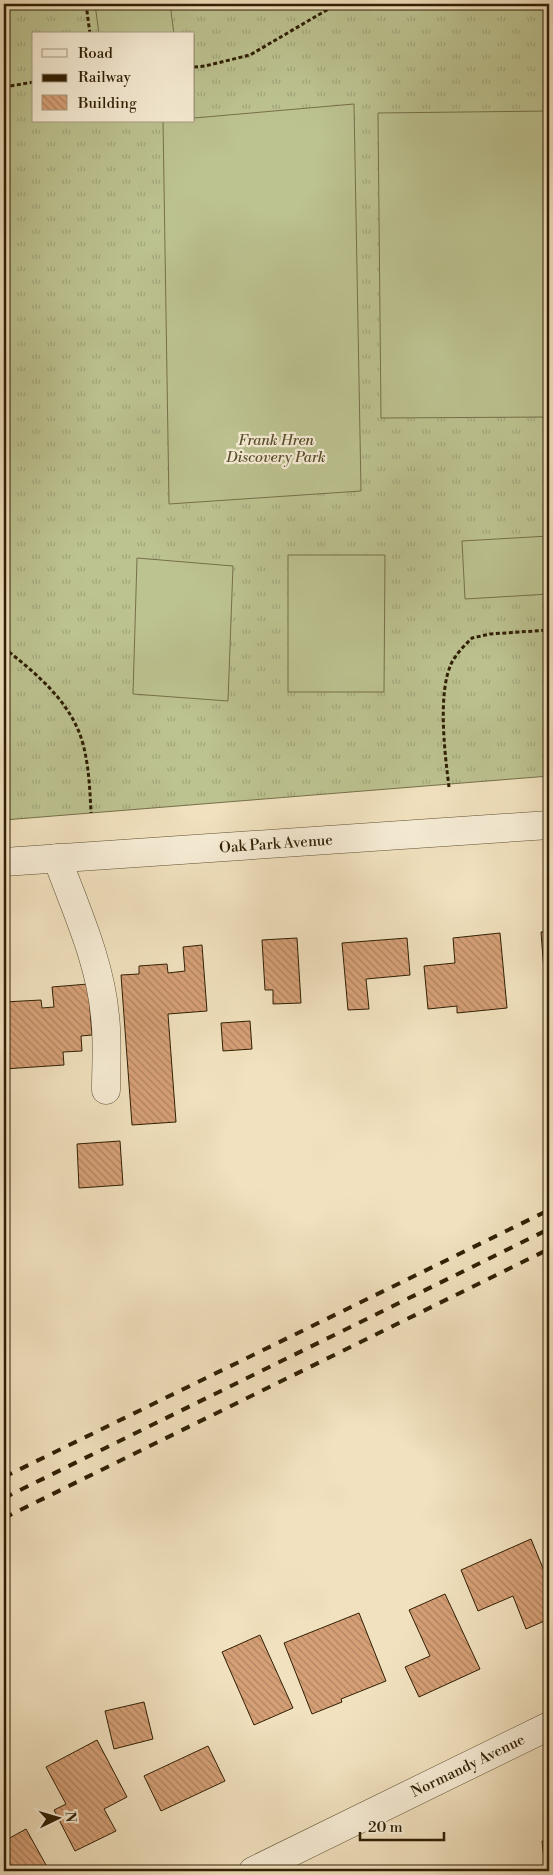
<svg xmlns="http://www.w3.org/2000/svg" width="553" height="1875" font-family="'Libre Bodoni',serif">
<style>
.grass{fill:url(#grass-tufts);stroke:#76704a;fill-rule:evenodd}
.pitch{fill:#bcc290;stroke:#76704a}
.building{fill:url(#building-back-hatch);stroke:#301f04}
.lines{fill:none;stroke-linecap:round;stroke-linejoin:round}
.minor-casing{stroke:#605032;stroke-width:29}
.path{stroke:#301f04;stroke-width:3;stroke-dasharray:4 2.5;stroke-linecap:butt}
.minor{stroke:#f6ecd5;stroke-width:28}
.rail{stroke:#301f04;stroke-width:4;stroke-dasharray:9 9;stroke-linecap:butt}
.labels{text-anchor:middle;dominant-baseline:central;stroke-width:4.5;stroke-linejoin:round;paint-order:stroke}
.park-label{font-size:15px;font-style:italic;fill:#5a502e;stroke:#f6ecd5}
.street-label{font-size:15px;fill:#301f04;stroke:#f6ecd5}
</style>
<defs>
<pattern id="grass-tufts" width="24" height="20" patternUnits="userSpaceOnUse" patternTransform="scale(1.25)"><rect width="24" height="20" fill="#bcc290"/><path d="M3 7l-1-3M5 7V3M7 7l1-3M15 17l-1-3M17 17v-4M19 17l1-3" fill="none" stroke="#a2a67b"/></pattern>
<pattern id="building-back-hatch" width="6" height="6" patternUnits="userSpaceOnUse" patternTransform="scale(1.25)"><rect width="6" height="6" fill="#d6a077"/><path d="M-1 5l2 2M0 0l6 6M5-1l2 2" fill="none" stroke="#ae825f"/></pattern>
</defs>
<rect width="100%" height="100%" fill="#f1e1be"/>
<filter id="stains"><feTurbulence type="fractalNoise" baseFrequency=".004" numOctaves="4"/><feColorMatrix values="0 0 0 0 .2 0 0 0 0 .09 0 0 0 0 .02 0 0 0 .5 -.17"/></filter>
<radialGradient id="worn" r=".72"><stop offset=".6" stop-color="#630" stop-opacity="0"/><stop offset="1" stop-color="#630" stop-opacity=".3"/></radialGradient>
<path class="grass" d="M 4,4 L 549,4 L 549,776 L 4,820 ZM 34,34 L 194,34 L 194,121 L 34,121 Z"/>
<g class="pitch">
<path d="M 95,4 L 170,4 L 174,34 L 99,34 Z"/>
<path d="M 354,104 L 361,491 L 169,504 L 163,121 L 194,121 L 194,118 Z"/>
<path d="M 549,111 L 549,417 L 381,418 L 378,113 Z"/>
<path d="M 549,536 L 549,594 L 465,599 L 462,541 Z"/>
<path d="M 288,555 L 385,555 L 384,692 L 288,692 Z"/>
<path d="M 137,558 L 233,566 L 228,701 L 133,694 Z"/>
</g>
<g class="building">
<path d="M 549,931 L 549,985 L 545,985 L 541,932 Z"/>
<path d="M 500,933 L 507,1008 L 457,1013 L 457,1006 L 428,1009 L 424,966 L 455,963 L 453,938 Z"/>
<path d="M 297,938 L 301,1003 L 273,1004 L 273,990 L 265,990 L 262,940 Z"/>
<path d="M 407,938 L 410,975 L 366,979 L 369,1009 L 348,1010 L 342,943 Z"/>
<path d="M 202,945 L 207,1011 L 168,1014 L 176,1122 L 132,1125 L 121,975 L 139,974 L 139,966 L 167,964 L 168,973 L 185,971 L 183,947 Z"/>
<path d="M 88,984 L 92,1035 L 81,1036 L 82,1051 L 63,1052 L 64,1065 L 4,1069 L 4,1002 L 41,1000 L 42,1008 L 54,1007 L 52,987 Z"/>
<path d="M 250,1021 L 252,1049 L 223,1051 L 221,1023 Z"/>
<path d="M 120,1141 L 123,1185 L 79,1188 L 77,1144 Z"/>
<path d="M 531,1539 L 549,1583 L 549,1619 L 526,1629 L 513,1596 L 478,1611 L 461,1570 Z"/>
<path d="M 445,1594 L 480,1669 L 419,1697 L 405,1667 L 430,1656 L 409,1610 Z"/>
<path d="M 359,1613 L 386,1681 L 341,1699 L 342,1702 L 312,1714 L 284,1643 Z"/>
<path d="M 260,1635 L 293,1708 L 254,1725 L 222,1652 Z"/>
<path d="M 144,1702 L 153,1739 L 114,1749 L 105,1711 Z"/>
<path d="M 97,1740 L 127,1797 L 104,1809 L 116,1831 L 75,1851 L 54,1810 L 66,1804 L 46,1767 Z"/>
<path d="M 208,1746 L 225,1781 L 161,1811 L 144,1776 Z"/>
<path d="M 26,1829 L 46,1865 L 35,1871 L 4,1871 L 4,1836 L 6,1840 Z"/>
<path d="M 549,1840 L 549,1871 L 545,1871 L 542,1841 Z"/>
</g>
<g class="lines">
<defs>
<g id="minor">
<path d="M 57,858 C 76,910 100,961 105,1016 C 108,1040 106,1066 106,1090"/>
<path d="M 4,862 L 549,825"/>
<path d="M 253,1871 L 549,1726"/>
</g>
</defs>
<use href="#minor" class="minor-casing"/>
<g class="path">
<path d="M 86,4 L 90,34"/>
<path d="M 194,67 L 205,66 L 250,55 L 337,4"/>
<path d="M 4,87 L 34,82"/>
<path d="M 4,648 C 37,674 74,704 84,748 C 89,769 90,791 91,813"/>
<path d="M 449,787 C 445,755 437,692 452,662 C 457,653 465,645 472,638 L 490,634 L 549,630"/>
</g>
<use href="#minor" class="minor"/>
<g class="rail">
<path d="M 4,1477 L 549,1210"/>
<path d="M 4,1498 L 549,1229"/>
<path d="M 4,1518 L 549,1249"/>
</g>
</g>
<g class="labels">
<g class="park-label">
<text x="276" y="440">Frank Hren<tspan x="276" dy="17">Discovery Park</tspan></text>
</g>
<g class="street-label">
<text transform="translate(276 844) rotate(-4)">Oak Park Avenue</text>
<text transform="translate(468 1766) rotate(-26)">Normandy Avenue</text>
</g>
</g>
<rect width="553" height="1875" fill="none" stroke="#f1e1be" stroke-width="20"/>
<rect x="5" y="5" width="543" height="1865" fill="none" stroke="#301f04" stroke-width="2.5"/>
<rect x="10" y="10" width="533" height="1855" fill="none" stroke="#301f04"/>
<rect x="32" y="32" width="162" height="90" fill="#f6ecd5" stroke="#a79a81"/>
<rect x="42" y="49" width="25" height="8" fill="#f6ecd5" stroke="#a79a81"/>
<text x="78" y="58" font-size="15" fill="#301f04">Road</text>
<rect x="42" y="74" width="25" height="8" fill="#301f04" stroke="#a79a81"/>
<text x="78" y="82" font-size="15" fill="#301f04">Railway</text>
<rect x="42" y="95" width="25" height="15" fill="url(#building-back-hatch)" stroke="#a79a81"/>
<text x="78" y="108" font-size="15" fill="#301f04">Building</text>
<g transform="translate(58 1818) rotate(85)" stroke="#f6ecd5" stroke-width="4" paint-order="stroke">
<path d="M0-4L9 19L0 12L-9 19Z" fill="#301f04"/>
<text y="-8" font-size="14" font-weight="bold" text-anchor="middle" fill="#301f04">N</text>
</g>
<path d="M360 1832v8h84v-8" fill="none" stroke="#301f04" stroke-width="2.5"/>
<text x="368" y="1832" font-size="15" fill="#301f04" stroke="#f6ecd5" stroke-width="4" paint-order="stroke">20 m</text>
<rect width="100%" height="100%" filter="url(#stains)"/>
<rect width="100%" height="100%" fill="url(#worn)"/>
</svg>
